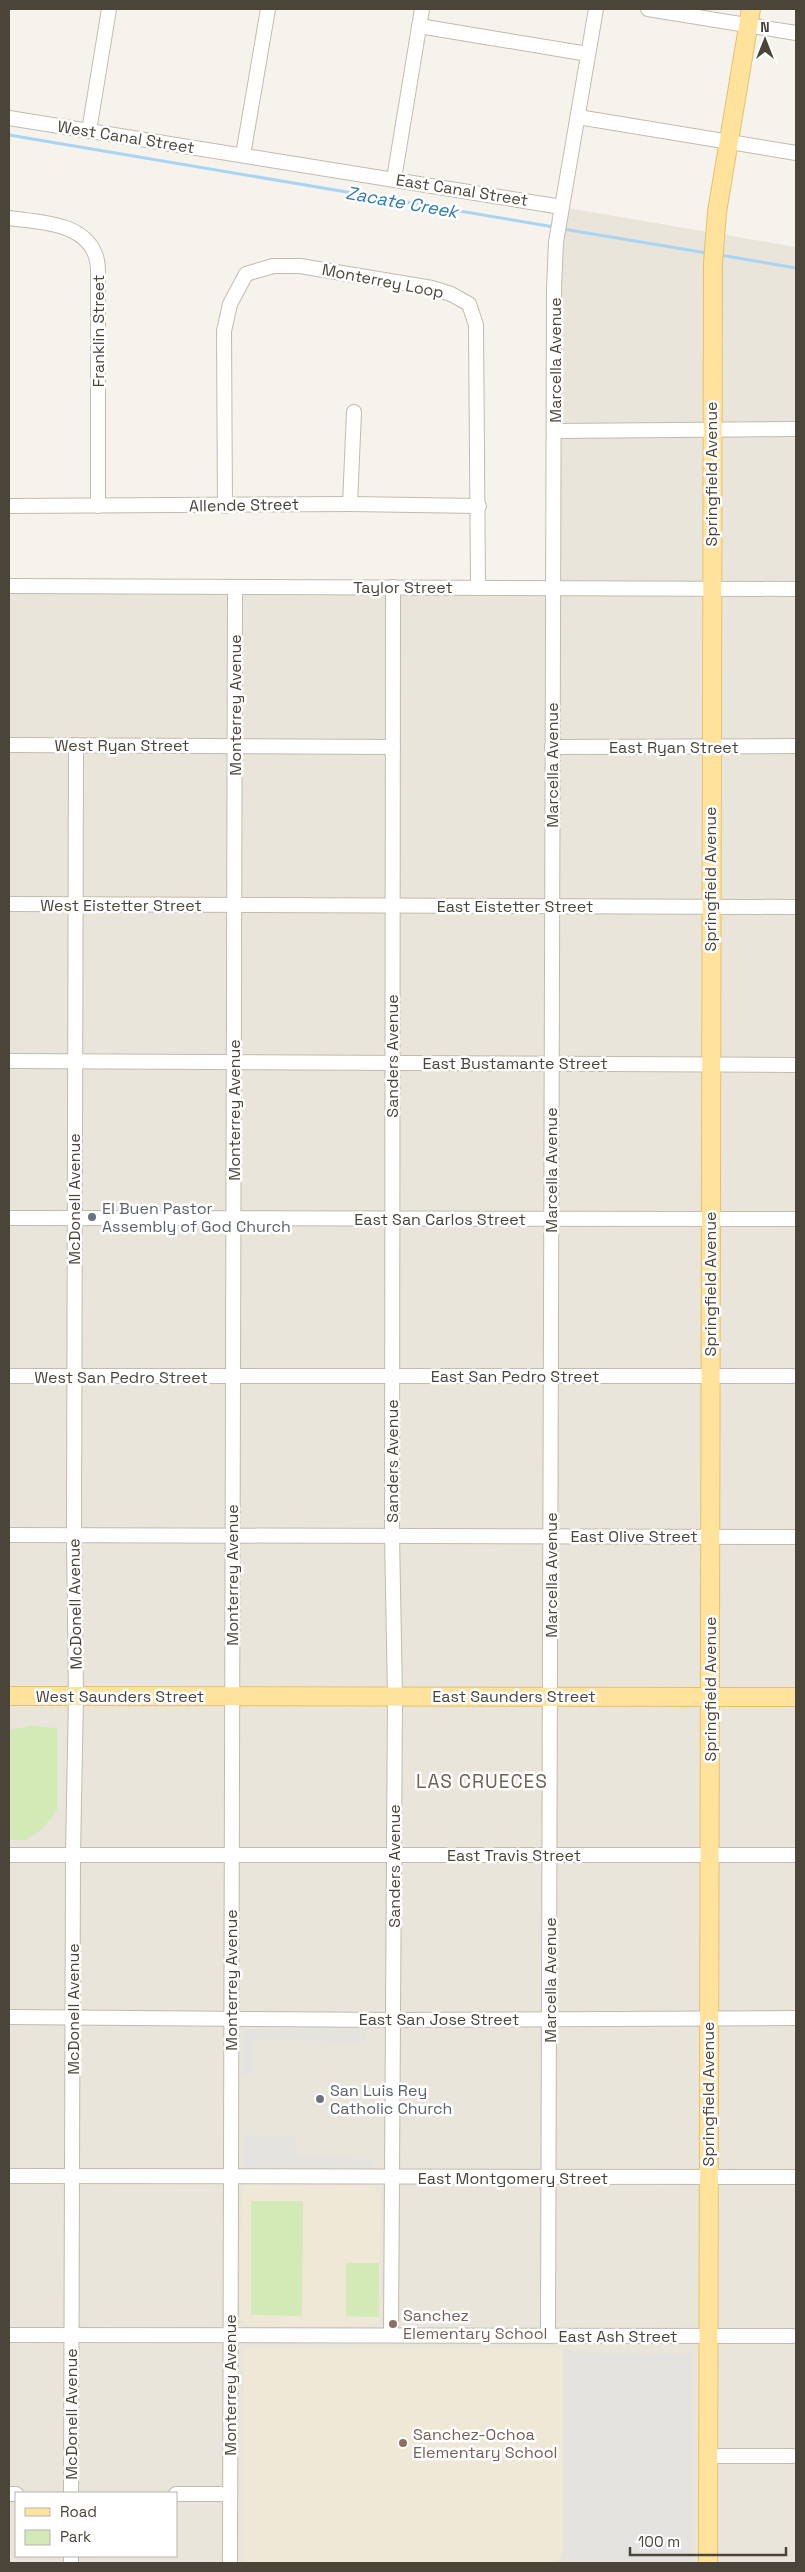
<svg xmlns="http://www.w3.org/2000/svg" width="805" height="2572" font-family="'Space Grotesk',sans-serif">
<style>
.residential{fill:#eae5da;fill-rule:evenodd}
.education{fill:#efe8d6}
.green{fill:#d2eab5}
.parking{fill:#e5e3e0}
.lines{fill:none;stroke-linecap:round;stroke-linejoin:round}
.stream{stroke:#a9d4f2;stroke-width:3}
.minor-casing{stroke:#c2bbae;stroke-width:16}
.major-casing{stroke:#e6c16a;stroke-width:20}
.minor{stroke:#fff;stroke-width:14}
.major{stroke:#ffe39c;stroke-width:18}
.worship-dot{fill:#6b7280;stroke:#fff;stroke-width:2}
.education-dot{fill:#8d6e63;stroke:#fff;stroke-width:2}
.labels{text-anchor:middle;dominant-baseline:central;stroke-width:5;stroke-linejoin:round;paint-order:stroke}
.street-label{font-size:16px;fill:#4b4439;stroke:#fff}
.worship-label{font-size:16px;fill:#5b616d;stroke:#fff;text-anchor:start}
.education-label{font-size:16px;fill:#785e54;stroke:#fff;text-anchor:start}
.water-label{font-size:18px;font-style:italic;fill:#2e7ab2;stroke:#fff}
.quarter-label{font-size:19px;letter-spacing:1px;fill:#6e6250;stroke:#fff}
</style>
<rect width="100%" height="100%" fill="#f6f3ec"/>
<path class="residential" d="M 562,207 L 796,247 L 796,2563 L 9,2563 L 9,586 L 553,588 ZM 16,2493 L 176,2493 L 176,2556 L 16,2556 Z"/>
<g class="education">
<path d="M 245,2186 L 373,2186 L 380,2194 L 380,2320 L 373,2326 L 248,2326 L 240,2318 L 241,2191 Z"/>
<path d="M 244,2348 L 563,2348 L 563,2550 L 560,2560 L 555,2563 L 244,2562 Z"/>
</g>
<g class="green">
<path d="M 31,1726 L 57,1728 L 57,1810 L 42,1829 L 26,1840 L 9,1840 L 9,1730 Z"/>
<path d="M 251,2201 L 303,2201 L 302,2316 L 251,2315 Z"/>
<path d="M 346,2263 L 379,2263 L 379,2317 L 346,2316 Z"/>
</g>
<g class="parking">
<path d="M 366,2028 L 365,2042 L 253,2040 L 253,2073 L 243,2075 L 243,2029 Z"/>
<path d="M 244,2135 L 297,2136 L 297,2158 L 373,2159 L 373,2170 L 244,2169 Z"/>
<path d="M 563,2348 L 580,2353 L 693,2354 L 692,2563 L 555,2563 L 560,2560 L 563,2550 Z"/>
</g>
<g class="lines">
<g class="stream">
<path d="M 9,135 L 554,227"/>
<path d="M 563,229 L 707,253"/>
<path d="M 720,255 L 796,268"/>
</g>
<defs>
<g id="minor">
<path d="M 648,9 L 796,33"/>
<path d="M 419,26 L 588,54"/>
<path d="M 578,117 L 796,153"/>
<path d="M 9,118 L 562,207"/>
<path d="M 89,131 L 109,9"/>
<path d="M 243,155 L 268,9"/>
<path d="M 394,179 L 422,9"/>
<path d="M 9,218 C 37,222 83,222 95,254 C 98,260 98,267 98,273 L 98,506"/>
<path d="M 555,431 L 796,429"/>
<path d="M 350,504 L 354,412"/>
<path d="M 9,506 L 350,504 L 479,506"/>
<path d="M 225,506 L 224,331 L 230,304 L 246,274 L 273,266 L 300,266 L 432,288 L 451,294 L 469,304 L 476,325 L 478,588"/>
<path d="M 9,586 L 796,589"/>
<path d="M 9,745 L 393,747"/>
<path d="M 552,747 L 796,746"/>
<path d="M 9,904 L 796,907"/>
<path d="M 9,1061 L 796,1065"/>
<path d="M 9,1218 L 796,1219"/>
<path d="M 9,1376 L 796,1376"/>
<path d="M 9,1535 L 796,1537"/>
<path d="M 9,1855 L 796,1855"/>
<path d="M 9,2017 L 393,2020 L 796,2018"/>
<path d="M 9,2176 L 796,2177"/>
<path d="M 9,2335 L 796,2336"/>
<path d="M 391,2335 L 395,1696 L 392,1536 L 393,587"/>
<path d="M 548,2336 L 554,288 L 556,242 L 596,9"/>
<path d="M 708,2456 L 796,2456"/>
<path d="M 71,2493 L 73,1855 L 76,1696 L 74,1535 L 76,745"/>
<path d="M 9,2494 L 16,2494"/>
<path d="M 176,2494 L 230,2494"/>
<path d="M 71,2563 L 71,2556"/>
<path d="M 230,2563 L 235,587"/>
</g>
<g id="major">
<path d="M 9,1696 L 796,1697"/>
<path d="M 708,2563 L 713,263 L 717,212 L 751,9"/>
</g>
</defs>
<use href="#minor" class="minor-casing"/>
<use href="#major" class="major-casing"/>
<use href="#minor" class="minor"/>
<use href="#major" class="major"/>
</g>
<g class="worship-dot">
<circle cx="92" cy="1217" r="5"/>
<circle cx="320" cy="2099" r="5"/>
</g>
<g class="education-dot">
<circle cx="393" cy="2324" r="5"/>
<circle cx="403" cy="2443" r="5"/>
</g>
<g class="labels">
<g class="street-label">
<text transform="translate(126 137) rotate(9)">West Canal Street</text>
<text transform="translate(462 190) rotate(9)">East Canal Street</text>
<text transform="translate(383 281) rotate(11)">Monterrey Loop</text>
<text transform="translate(98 331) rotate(-90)">Franklin Street</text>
<text transform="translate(555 360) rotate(-90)">Marcella Avenue</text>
<text transform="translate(711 474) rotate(-90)">Springfield Avenue</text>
<text transform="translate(244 505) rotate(-1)">Allende Street</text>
<text x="403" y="587">Taylor Street</text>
<text transform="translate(235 705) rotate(-90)">Monterrey Avenue</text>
<text x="122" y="745">West Ryan Street</text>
<text x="674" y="747">East Ryan Street</text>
<text transform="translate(552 765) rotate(-90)">Marcella Avenue</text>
<text transform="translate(710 879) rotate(-90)">Springfield Avenue</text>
<text x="121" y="905">West Eistetter Street</text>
<text x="515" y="906">East Eistetter Street</text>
<text transform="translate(392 1056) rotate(-90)">Sanders Avenue</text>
<text x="515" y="1063">East Bustamante Street</text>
<text transform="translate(234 1110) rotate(-90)">Monterrey Avenue</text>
<text transform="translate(551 1170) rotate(-90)">Marcella Avenue</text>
<text transform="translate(74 1199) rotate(-90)">McDonell Avenue</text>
<text x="440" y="1219">East San Carlos Street</text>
<text transform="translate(710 1284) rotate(-90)">Springfield Avenue</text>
<text x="515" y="1376">East San Pedro Street</text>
<text x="121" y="1377">West San Pedro Street</text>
<text transform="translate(392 1461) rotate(-90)">Sanders Avenue</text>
<text x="634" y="1536">East Olive Street</text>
<text transform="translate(232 1575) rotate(-90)">Monterrey Avenue</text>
<text transform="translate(551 1575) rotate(-90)">Marcella Avenue</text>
<text transform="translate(75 1604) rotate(-91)">McDonell Avenue</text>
<text transform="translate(710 1689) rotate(-90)">Springfield Avenue</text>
<text x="120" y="1696">West Saunders Street</text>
<text x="514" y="1696">East Saunders Street</text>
<text x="514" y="1855">East Travis Street</text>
<text transform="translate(394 1866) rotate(-90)">Sanders Avenue</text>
<text transform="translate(231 1980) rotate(-90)">Monterrey Avenue</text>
<text transform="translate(550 1980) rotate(-90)">Marcella Avenue</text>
<text transform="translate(73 2009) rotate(-90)">McDonell Avenue</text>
<text x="439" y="2019">East San Jose Street</text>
<text transform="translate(708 2094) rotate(-90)">Springfield Avenue</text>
<text x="513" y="2178">East Montgomery Street</text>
<text x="618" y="2336">East Ash Street</text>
<text transform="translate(230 2385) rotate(-90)">Monterrey Avenue</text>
<text transform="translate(71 2414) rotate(-90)">McDonell Avenue</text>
</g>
<g class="worship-label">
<text x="102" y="1208">El Buen Pastor<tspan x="102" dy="18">Assembly of God Church</tspan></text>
<text x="330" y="2090">San Luis Rey<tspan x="330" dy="18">Catholic Church</tspan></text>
</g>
<g class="education-label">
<text x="403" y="2315">Sanchez<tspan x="403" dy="18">Elementary School</tspan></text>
<text x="413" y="2434">Sanchez-Ochoa<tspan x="413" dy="18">Elementary School</tspan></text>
</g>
<g class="water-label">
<text transform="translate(402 202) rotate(10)">Zacate Creek</text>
</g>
<g class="quarter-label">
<text x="482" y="1781">LAS CRUECES</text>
</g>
</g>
<rect width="805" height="2572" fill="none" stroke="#4b4439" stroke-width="20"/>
<rect x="15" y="2492" width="162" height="65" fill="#ffffff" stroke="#b7b4b0"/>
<rect x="25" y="2508" width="25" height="8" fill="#ffe39c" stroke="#b7b4b0"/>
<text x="60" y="2517" font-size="15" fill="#4b4439">Road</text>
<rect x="25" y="2530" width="25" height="15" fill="#d2eab5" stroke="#b7b4b0"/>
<text x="60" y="2542" font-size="15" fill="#4b4439">Park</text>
<g transform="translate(765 40)" stroke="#ffffff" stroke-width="4" paint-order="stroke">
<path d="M0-4L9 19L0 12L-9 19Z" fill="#4b4439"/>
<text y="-8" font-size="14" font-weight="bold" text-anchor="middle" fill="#4b4439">N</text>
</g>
<path d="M630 2547v8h156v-8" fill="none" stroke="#4b4439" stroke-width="2.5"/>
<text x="638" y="2547" font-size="15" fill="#4b4439" stroke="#ffffff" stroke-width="4" paint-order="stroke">100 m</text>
</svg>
